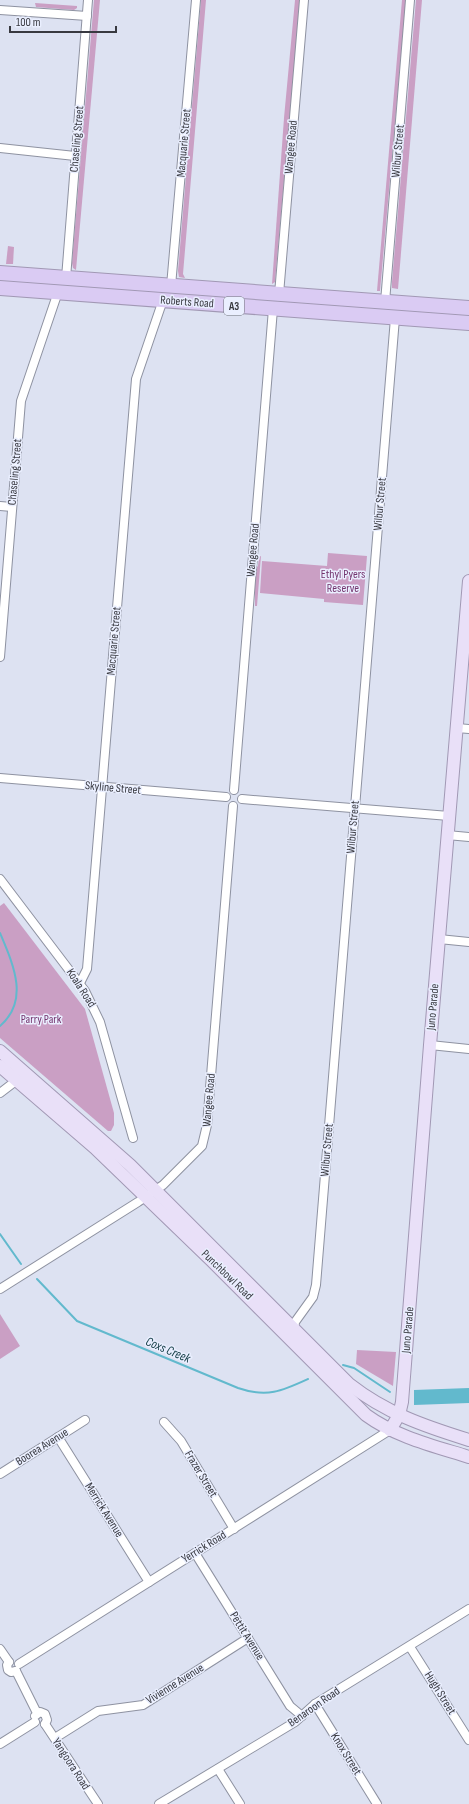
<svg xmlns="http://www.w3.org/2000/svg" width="469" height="1804" font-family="'Sofia Sans Condensed',sans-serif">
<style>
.green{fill:#ca9fc4}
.water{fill:#62b9cd}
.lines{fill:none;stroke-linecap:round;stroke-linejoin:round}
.stream{stroke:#62b9cd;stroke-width:2}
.street-casing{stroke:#8e92a1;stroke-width:10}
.primary-casing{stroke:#a198b4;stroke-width:14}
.highway-casing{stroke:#a198b4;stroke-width:16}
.street{stroke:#fff;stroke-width:8}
.primary{stroke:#e9e0f8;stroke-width:12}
.highway{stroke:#dacbf3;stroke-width:14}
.labels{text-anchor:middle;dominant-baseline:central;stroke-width:3;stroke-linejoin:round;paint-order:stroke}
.shield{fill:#eaefff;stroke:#6d7079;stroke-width:1}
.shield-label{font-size:11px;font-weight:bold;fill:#383940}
.street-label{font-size:12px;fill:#383940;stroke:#eaefff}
.park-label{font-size:12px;fill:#73336d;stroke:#eaefff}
.water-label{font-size:13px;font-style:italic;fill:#1a424b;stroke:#eaefff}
</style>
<rect width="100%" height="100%" fill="#dde2f2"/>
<g class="green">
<path d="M 94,0 L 100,0 L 76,270 L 73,268 L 72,263 Z"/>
<path d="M 201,0 L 206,0 L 183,274 L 185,278 L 179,277 L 178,271 Z"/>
<path d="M 295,0 L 300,0 L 275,282 L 272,284 L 284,118 Z"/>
<path d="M 402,0 L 406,0 L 380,291 L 377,291 Z"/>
<path d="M 416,0 L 422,0 L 398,289 L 392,288 L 392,282 Z"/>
<path d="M 35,3 L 77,6 L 77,8 L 74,10 L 36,7 Z"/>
<path d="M 8,246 L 14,247 L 13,264 L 6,264 Z"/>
<path d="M 0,278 L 402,309 L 417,312 L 0,283 Z"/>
<path d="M 328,553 L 367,556 L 363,605 L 324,602 L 324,599 L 260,593 L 262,561 L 327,566 Z"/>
<path d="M 261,556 L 257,606 L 255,606 L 255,595 L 254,593 L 255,569 L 258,566 L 259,557 Z"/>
<path d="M 4,903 L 85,1009 L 114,1113 L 114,1125 L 111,1131 L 108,1131 L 0,1038 L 0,906 Z"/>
<path d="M 0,1314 L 20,1346 L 0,1359 Z"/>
<path d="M 357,1350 L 396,1352 L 393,1386 L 356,1364 Z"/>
</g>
<path class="water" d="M 469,1388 L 469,1403 L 414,1405 L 414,1390 Z"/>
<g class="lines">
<g class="stream">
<path d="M 0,933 C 13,964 30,1000 0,1026"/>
<path d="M 0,1234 L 21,1264"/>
<path d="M 37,1279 L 77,1321 L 238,1388 C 267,1398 282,1391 308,1379"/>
<path d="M 343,1365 L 354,1368 L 390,1392"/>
</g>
<defs>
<g id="street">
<path d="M 0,10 L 87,16"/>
<path d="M 0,148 L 75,156"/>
<path d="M 66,278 L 88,0"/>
<path d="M 171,286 L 196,0"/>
<path d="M 279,294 L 304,0"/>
<path d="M 385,302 L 410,0"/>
<path d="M 0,506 L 12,507"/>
<path d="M 0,657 L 21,401 L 58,292"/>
<path d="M 457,728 L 469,729"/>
<path d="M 0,778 L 226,797"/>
<path d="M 234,790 L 273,309"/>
<path d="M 242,799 L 449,816"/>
<path d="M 447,835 L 469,837"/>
<path d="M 0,879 L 85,991 L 100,1022 L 133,1138"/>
<path d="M 439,939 L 469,942"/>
<path d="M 80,983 L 87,969 L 136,379 L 163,300"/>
<path d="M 430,1045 L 469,1049"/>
<path d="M 0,1093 L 17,1080"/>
<path d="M 0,1289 L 138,1202 L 163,1185 L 202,1146 L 207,1125 L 233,806"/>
<path d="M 294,1330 L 295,1322 L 313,1297 L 316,1285 L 395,318"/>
<path d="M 164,1422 L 181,1441 L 234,1529"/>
<path d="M 58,1437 L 149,1582"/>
<path d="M 0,1474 L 85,1420"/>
<path d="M 195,1553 L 290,1706 L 302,1716"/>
<path d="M 410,1647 L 469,1740"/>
<path d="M 0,1649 L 9,1662"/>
<path d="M 9,1662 L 7,1665 L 8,1670 L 11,1672 L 16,1671"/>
<path d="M 19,1664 L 390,1430"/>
<path d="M 16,1671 L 37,1713"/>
<path d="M 315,1704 L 377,1804"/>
<path d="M 35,1716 L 40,1712 L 45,1714 L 47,1720 L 45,1724"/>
<path d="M 45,1724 L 98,1804"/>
<path d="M 55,1738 L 98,1711 L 143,1705 L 248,1638"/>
<path d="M 0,1744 L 35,1722"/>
<path d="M 218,1769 L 240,1804"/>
<path d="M 159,1804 L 295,1722 L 315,1704 L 469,1609"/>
</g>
<g id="primary">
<path d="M 0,1051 L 130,1165 L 349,1384 C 386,1413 424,1426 469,1440"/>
<path d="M 0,1066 L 95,1148 L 212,1261 L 366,1415 C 396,1437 434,1446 469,1457"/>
<path d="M 390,1430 L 399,1415 L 402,1402 L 430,1045 L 469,581"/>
</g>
<g id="highway">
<path d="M 0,273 L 469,308"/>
<path d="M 0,288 L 469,323"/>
</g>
</defs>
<use href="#street" class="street-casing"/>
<use href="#primary" class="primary-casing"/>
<use href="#highway" class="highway-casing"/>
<use href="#street" class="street"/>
<use href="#primary" class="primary"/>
<use href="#highway" class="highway"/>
</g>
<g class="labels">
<rect class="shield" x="224" y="297" width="20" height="18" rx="3"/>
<g class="shield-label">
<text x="234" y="306">A3</text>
</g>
<g class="street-label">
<text transform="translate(77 139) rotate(-85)">Chaseling Street</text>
<text transform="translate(184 143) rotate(-85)">Macquarie Street</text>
<text transform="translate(291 147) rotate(-85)">Wangee Road</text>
<text transform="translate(398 151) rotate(-85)">Wilbur Street</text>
<text transform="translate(187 302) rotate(4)">Roberts Road</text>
<text transform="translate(15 472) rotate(-85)">Chaseling Street</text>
<text transform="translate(380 504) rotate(-85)">Wilbur Street</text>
<text transform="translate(253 550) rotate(-85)">Wangee Road</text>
<text transform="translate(114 641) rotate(-85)">Macquarie Street</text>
<text transform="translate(113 788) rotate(5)">Skyline Street</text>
<text transform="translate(353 827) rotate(-85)">Wilbur Street</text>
<text transform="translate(81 988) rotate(57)">Koala Road</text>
<text transform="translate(433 1007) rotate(-85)">Juno Parade</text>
<text transform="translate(209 1100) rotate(-85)">Wangee Road</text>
<text transform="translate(327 1150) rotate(-85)">Wilbur Street</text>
<text transform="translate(227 1275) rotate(44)">Punchbowl Road</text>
<text transform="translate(408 1330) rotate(-85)">Juno Parade</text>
<text transform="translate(42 1447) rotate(-32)">Boorea Avenue</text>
<text transform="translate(201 1474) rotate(59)">Frazer Street</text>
<text transform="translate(104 1510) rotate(58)">Merrick Avenue</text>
<text transform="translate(204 1547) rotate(-32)">Yerrick Road</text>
<text transform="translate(247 1636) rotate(58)">Pettit Avenue</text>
<text transform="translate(175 1684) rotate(-32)">Vivienne Avenue</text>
<text transform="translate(440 1693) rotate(58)">Hugh Street</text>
<text transform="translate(314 1707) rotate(-35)">Benaroon Road</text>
<text transform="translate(346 1754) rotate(58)">Knox Street</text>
<text transform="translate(71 1764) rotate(57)">Yangoora Road</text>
</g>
<g class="park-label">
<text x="343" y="574">Ethyl Pyers<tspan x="343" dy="14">Reserve</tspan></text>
<text x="41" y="1019">Parry Park</text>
</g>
<g class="water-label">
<text transform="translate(168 1350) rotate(23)">Coxs Creek</text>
</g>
</g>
<path d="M10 26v6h106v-6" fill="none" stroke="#383940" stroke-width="2"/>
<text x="16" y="26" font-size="12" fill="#383940" stroke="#eaefff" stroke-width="3" paint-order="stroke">100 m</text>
</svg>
